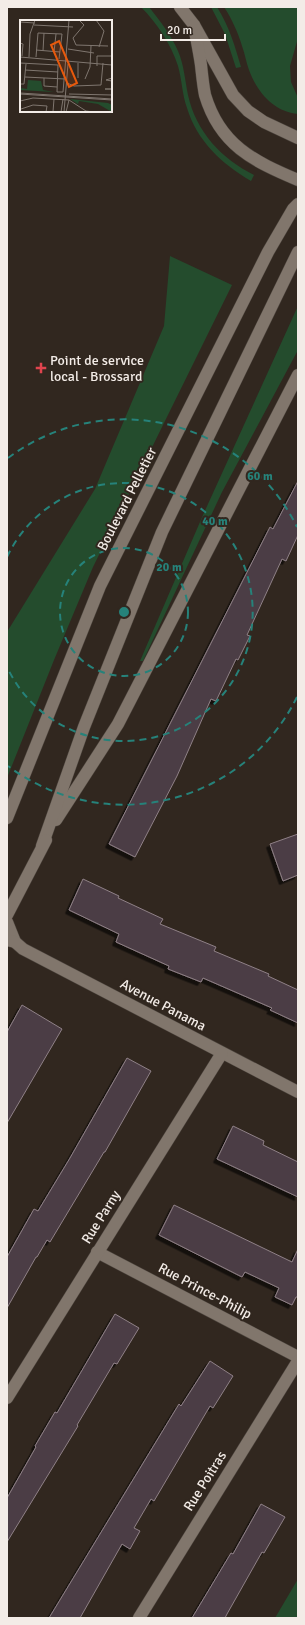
<svg xmlns="http://www.w3.org/2000/svg" width="305" height="1625" font-family="Signika,sans-serif">
<style>
.green{fill:#244c2d}
.building{fill:#4b3e44;stroke:#8f8087;filter:url(#shadow)}
.lines{fill:none;stroke-linecap:round;stroke-linejoin:round}
.minor-casing{stroke:#4d453e;stroke-width:13}
.minor{stroke:#81766c;stroke-width:12}
.ring{fill:none;stroke:#26827a;stroke-width:2;stroke-dasharray:7 5}
.health-dot{fill:#e0444e;stroke:#31271f;stroke-width:1.5}
.labels{text-anchor:middle;dominant-baseline:central;stroke-width:4;stroke-linejoin:round;paint-order:stroke}
.poi-label{font-size:14px;fill:#f3ece7;stroke:#31271f;text-anchor:start}
.street-label{font-size:14px;fill:#f3ece7;stroke:#31271f}
.inset-road{fill:none;stroke:#7f766f;stroke-width:1}
.view{fill:#e8590c;fill-opacity:0.15;stroke:#e8590c;stroke-width:2}
.inset-edge{fill:none;stroke:#f3ece7;stroke-width:2}
.centre{fill:#26827a;stroke:#31271f;stroke-width:2}
.ring-label{font-size:12px;text-anchor:middle;font-weight:bold;fill:#26827a;stroke:#31271f;stroke-width:4;stroke-linejoin:round;paint-order:stroke}
</style>
<defs>
<filter id="shadow"><feDropShadow dx="-3.5" dy="3.5" stdDeviation="0" flood-color="#0009"/></filter>
</defs>
<rect width="100%" height="100%" fill="#31271f"/>
<g class="green">
<path d="M 141,7 L 149,7 C 160,21 171,35 178,51 C 184,65 185,80 188,95 C 196,132 222,159 254,175 L 251,181 C 222,164 197,141 187,108 C 182,94 182,80 178,66 C 171,44 157,23 141,7 Z"/>
<path d="M 211,7 L 217,7 C 229,26 235,46 241,67 L 236,68 L 225,34 Z"/>
<path d="M 224,7 L 298,7 L 298,38 L 290,66 L 291,82 L 298,98 L 298,114 C 274,112 257,92 249,70 C 246,62 245,54 242,46 C 238,33 232,19 224,7 Z"/>
<path d="M 170,256 L 232,285 L 93,567 L 54,660 L 7,778 L 7,632 L 95,489 L 164,326 Z"/>
<path d="M 298,306 L 298,350 L 222,492 L 143,661 L 140,661 L 203,515 Z"/>
<path d="M 298,1579 L 298,1618 L 275,1618 Z"/>
</g>
<g class="building">
<path d="M 298,481 L 298,535 L 286,561 L 282,559 L 247,635 L 250,636 L 238,660 L 236,659 L 216,701 L 211,699 L 177,776 L 135,857 L 109,844 L 270,527 L 273,529 Z"/>
<path d="M 298,834 L 298,875 L 283,881 L 270,844 Z"/>
<path d="M 83,879 L 119,896 L 118,898 L 163,919 L 160,924 L 216,947 L 214,951 L 269,974 L 268,976 L 298,990 L 298,1023 L 270,1010 L 272,1008 L 203,978 L 201,982 L 168,969 L 169,966 L 116,942 L 119,934 L 69,910 Z"/>
<path d="M 22,1005 L 62,1029 L 7,1123 L 7,1032 Z"/>
<path d="M 127,1058 L 151,1071 L 105,1152 L 104,1152 L 50,1242 L 47,1240 L 37,1257 L 36,1257 L 7,1308 L 7,1257 L 34,1209 L 38,1211 L 70,1158 Z"/>
<path d="M 233,1126 L 264,1141 L 263,1145 L 298,1162 L 298,1197 L 217,1159 Z"/>
<path d="M 174,1205 L 292,1262 L 298,1249 L 298,1297 L 296,1297 L 292,1305 L 275,1297 L 279,1288 L 245,1272 L 242,1277 L 159,1235 Z"/>
<path d="M 115,1314 L 139,1328 L 117,1364 L 114,1363 L 77,1425 L 78,1426 L 7,1542 L 7,1498 L 36,1447 L 35,1446 L 55,1412 L 57,1413 Z"/>
<path d="M 210,1361 L 233,1376 L 213,1408 L 210,1406 L 154,1501 L 151,1499 L 134,1528 L 140,1531 L 130,1549 L 122,1544 L 80,1618 L 49,1618 L 179,1404 L 181,1406 Z"/>
<path d="M 261,1504 L 285,1517 L 264,1553 L 262,1552 L 227,1614 L 225,1618 L 192,1618 L 231,1553 L 233,1554 Z"/>
</g>
<g class="lines">
<defs>
<g id="minor">
<path d="M 180,7 L 194,25 L 233,95 L 248,111 L 264,122 L 298,138"/>
<path d="M 194,25 C 196,38 199,51 201,65 C 202,74 203,85 205,95 C 220,145 253,161 298,180"/>
<path d="M 7,818 L 100,586 L 268,252 L 293,209 L 298,204"/>
<path d="M 56,820 L 118,724 L 298,375"/>
<path d="M 42,846 L 84,727 L 162,532 L 298,252"/>
<path d="M 7,915 L 46,840"/>
<path d="M 7,922 L 15,942"/>
<path d="M 7,940 L 15,942 L 23,949 L 298,1092"/>
<path d="M 97,1252 L 298,1357"/>
<path d="M 7,1398 L 222,1053"/>
<path d="M 139,1618 L 298,1361"/>
</g>
</defs>
<use href="#minor" class="minor-casing"/>
<use href="#minor" class="minor"/>
</g>
<g class="ring">
<circle cx="124" cy="612" r="64"/>
<path d="M7 557A129 129 0 1 1 7 667"/>
<path d="M297 697A193 193 0 0 1 8 766M8 458A193 193 0 0 1 297 527"/>
</g>
<path class="health-dot" d="M39 362h4v4h4v4h-4v4h-4v-4h-4v-4h4z"/>
<g class="labels">
<g class="poi-label">
<text x="50" y="360">Point de service<tspan x="50" dy="16">local - Brossard</tspan></text>
</g>
<g class="street-label">
<text transform="translate(127 499) rotate(-63)">Boulevard Pelletier</text>
<text transform="translate(163 1005) rotate(28)">Avenue Panama</text>
<text transform="translate(101 1217) rotate(-58)">Rue Parny</text>
<text transform="translate(205 1291) rotate(28)">Rue Prince-Philip</text>
<text transform="translate(205 1481) rotate(-58)">Rue Poitras</text>
</g>
</g>
<g transform="translate(20 20)">
<rect width="92" height="92" fill="#31271f"/>
<path d="M 8,60 L 21,61 L 23,70 L 34,72 L 0,70 L 0,68 L 7,69 ZM 50,79 L 88,83 L 92,85 L 92,92 L 78,84 L 59,81 L 58,84 Z" fill="#244c2d"/>
<path class="inset-road" d="M 59,0 L 64,5 L 53,18 L 56,25 L 88,26M 76,0 L 84,11 L 79,27M 0,2 L 15,3M 14,5 L 53,7M 0,23 L 3,24 L 2,36M 48,29 L 74,33M 16,30 L 40,32M 23,31 L 24,13M 34,32 L 36,14M 0,37 L 92,45M 9,37 L 10,14 L 15,0M 16,37 L 18,13 L 42,14 L 39,39M 0,43 L 38,45 L 37,72 L 43,72 L 49,0M 77,46 L 77,36 L 92,36M 5,50 L 38,52M 5,57 L 45,59M 24,58 L 24,66 L 37,67M 58,58 L 58,43M 92,58 L 86,60 L 92,61M 65,59 L 70,47 L 71,26M 47,63 L 54,66 L 81,65M 0,64 L 4,64 L 6,44M 81,65 L 83,43M 91,69 L 85,69 L 92,69M 0,73 L 92,79M 0,74 L 92,80M 49,74 L 92,75M 0,81 L 13,78 L 49,80 L 66,91 L 74,92M 1,89 L 13,85 L 27,86 L 26,92M 33,92 L 34,79M 41,92 L 43,79M 44,92 L 48,44M 46,92 L 49,80"/>
<path class="view" d="M 39,21 L 57,63 L 49,67 L 31,25 Z"/>
<rect width="92" height="92" class="inset-edge"/>
</g>
<circle cx="124" cy="612" r="6" class="centre"/>
<g class="ring-label">
<text x="260" y="480">60 m</text>
<text x="215" y="525">40 m</text>
<text x="169" y="571">20 m</text>
</g>
<rect width="305" height="1625" fill="none" stroke="#f3ece7" stroke-width="16"/>
<path d="M161 34v6h64v-6" fill="none" stroke="#f3ece7" stroke-width="2"/>
<text x="167" y="34" font-size="12" fill="#f3ece7" stroke="#31271f" stroke-width="3" paint-order="stroke">20 m</text>
</svg>
